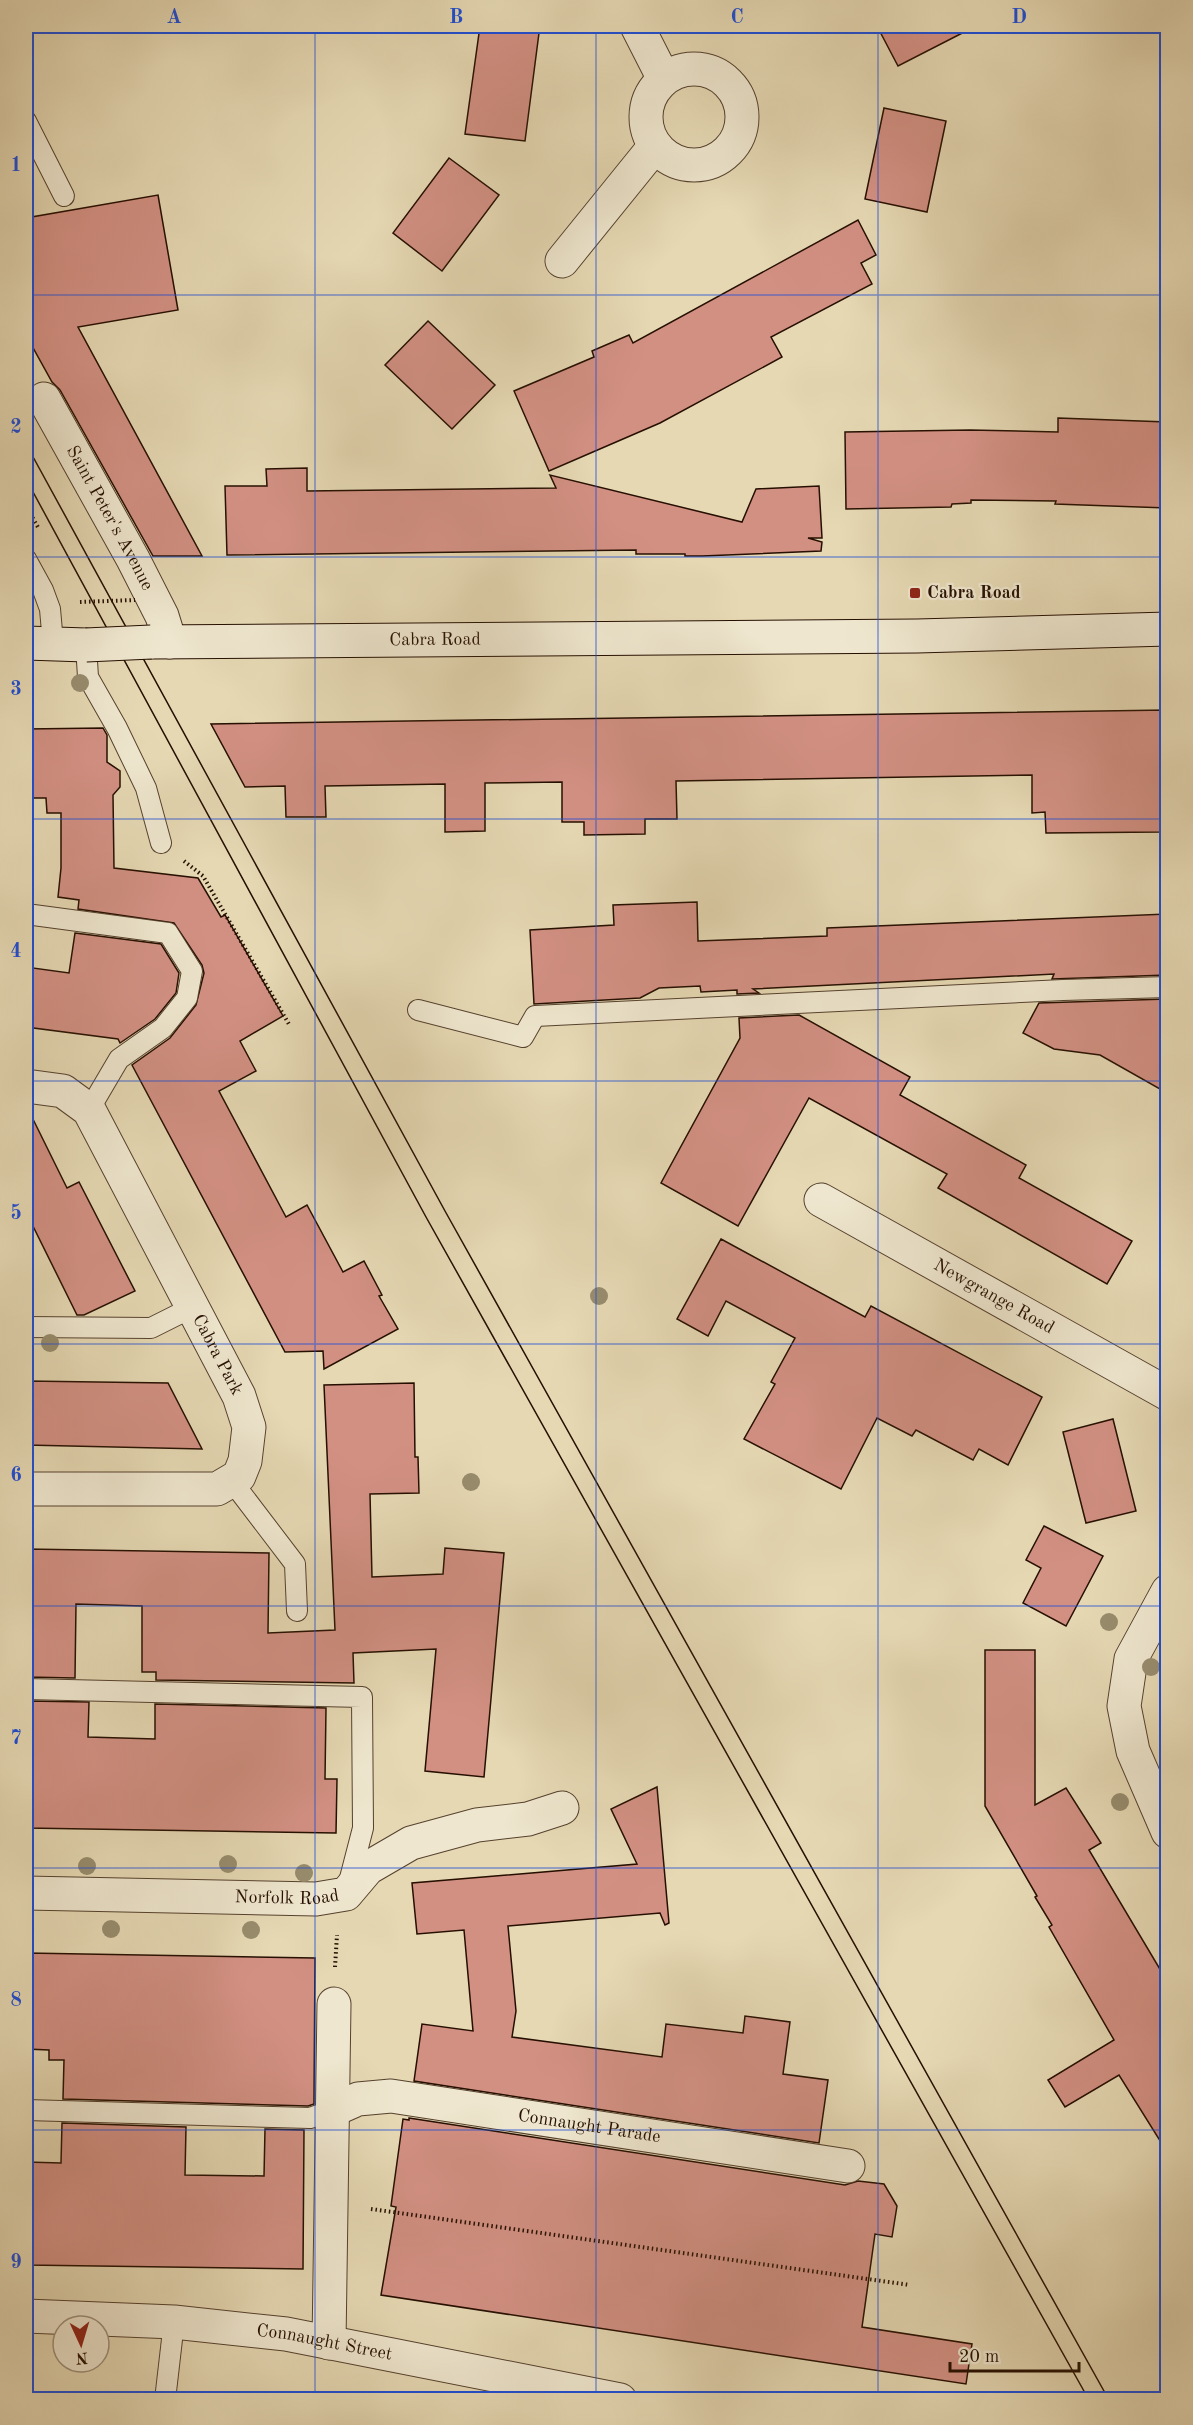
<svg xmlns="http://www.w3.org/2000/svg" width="1193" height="2425" font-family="'Old Standard TT',serif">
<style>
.building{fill:#d29083;stroke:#260f01;stroke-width:1.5}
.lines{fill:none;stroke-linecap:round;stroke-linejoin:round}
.service-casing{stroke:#56412e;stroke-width:22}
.minor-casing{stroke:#56412e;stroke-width:35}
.tertiary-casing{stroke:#56412e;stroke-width:35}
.secondary-casing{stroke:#260f01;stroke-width:35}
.path{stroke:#260f01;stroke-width:4;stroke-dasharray:1.5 3;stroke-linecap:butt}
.service{stroke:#eee6ce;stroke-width:20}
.minor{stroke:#eee6ce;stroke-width:33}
.tertiary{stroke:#eee6ce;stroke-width:33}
.secondary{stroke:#eee6ce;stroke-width:33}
.tram{stroke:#260f01;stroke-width:1.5}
.secondary-bridge-casing{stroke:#260f01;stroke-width:35;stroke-linecap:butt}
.path-bridge{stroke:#260f01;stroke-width:4;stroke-dasharray:1.5 3;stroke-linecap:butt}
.secondary-bridge{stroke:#eee6ce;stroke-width:33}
.tree{fill:#978c6d}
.grid{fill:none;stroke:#1d4ed8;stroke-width:1.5;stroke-opacity:0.55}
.poi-dot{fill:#8f2418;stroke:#eee6ce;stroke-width:2}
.labels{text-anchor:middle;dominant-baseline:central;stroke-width:4.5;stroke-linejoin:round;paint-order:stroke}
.street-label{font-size:18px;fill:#260f01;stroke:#eee6ce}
.poi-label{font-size:18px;font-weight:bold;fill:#260f01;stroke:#eee6ce;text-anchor:start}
.neatline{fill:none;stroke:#1d4ed8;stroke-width:2}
.grid-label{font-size:20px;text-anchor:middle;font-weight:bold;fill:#1d4ed8}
</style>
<rect width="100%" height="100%" fill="#e5d8b3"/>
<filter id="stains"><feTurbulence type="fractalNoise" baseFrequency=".00333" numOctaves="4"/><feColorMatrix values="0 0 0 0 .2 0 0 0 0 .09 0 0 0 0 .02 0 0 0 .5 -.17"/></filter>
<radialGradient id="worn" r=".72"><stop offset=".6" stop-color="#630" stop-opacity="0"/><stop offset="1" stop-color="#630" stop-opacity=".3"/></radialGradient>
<g class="building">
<path d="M 480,26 L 539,33 L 525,141 L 465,134 Z"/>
<path d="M 877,26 L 976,26 L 898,66 Z"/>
<path d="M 884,108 L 946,121 L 927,212 L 865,199 Z"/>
<path d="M 449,158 L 499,195 L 442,271 L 393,233 Z"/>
<path d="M 158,195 L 178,310 L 78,327 L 202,556 L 153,556 L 60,390 L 52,382 L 26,335 L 26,218 Z"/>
<path d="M 858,220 L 876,255 L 861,263 L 872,284 L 771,337 L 782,357 L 660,423 L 549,471 L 514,391 L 594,357 L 592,351 L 629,335 L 633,343 Z"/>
<path d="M 428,321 L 495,385 L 452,429 L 385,365 Z"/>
<path d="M 1058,418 L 1167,422 L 1167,508 L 1055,504 L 1056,501 L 971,500 L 971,503 L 952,504 L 951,507 L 846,509 L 845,432 L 970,430 L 1058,432 Z"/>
<path d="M 307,468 L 307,491 L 556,488 L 550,475 L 742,522 L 756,489 L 819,486 L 822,538 L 808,538 L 822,542 L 821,551 L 702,556 L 685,556 L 685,554 L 636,554 L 636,550 L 227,555 L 225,486 L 267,486 L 266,469 Z"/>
<path d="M 1167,710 L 1167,772 L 1160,773 L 1161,832 L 1046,833 L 1045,812 L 1032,813 L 1032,775 L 676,781 L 677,819 L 645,819 L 645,834 L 584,835 L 584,822 L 562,822 L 562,782 L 485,783 L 485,831 L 445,832 L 445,784 L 325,786 L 326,817 L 286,817 L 285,786 L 245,787 L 211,724 Z"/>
<path d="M 103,728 L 107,735 L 107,762 L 120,771 L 120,787 L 113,795 L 114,868 L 198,878 L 221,917 L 225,915 L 283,1016 L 240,1041 L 256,1071 L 219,1091 L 286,1217 L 307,1205 L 343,1272 L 364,1261 L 382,1295 L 379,1296 L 398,1329 L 324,1369 L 323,1351 L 285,1352 L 132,1065 L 170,1038 L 196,1005 L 204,973 L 202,965 L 174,923 L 78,909 L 79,900 L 58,897 L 61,868 L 61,813 L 47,813 L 46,798 L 26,798 L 26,729 Z"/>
<path d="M 697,902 L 698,941 L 827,936 L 827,928 L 1167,914 L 1167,975 L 1052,979 L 1054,974 L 753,989 L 759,993 L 737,994 L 737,990 L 701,992 L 700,986 L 659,988 L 640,998 L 534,1004 L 530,930 L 614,925 L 613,905 Z"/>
<path d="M 75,933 L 161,944 L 179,973 L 176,993 L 155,1019 L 120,1043 L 118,1039 L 26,1027 L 26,967 L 69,973 Z"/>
<path d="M 1167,999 L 1167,1093 L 1100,1055 L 1054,1049 L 1023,1033 L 1039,1003 Z"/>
<path d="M 799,1015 L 910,1077 L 900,1095 L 1026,1165 L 1019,1178 L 1132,1241 L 1107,1284 L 938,1188 L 947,1174 L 809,1098 L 738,1226 L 661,1183 L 740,1038 L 739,1018 Z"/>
<path d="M 26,1105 L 67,1188 L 79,1182 L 135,1291 L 84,1315 L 77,1315 L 26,1212 Z"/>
<path d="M 721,1239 L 865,1317 L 871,1306 L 1042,1397 L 1008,1465 L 979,1449 L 973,1460 L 916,1430 L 912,1436 L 877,1418 L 841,1489 L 744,1439 L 775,1384 L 771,1382 L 795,1338 L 726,1301 L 708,1336 L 677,1319 Z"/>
<path d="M 26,1381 L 168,1383 L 202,1449 L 26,1445 Z"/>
<path d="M 414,1383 L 415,1457 L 418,1457 L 419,1493 L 370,1494 L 372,1577 L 443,1574 L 445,1548 L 504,1553 L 484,1777 L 425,1771 L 436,1649 L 353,1653 L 354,1683 L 156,1680 L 156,1672 L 142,1672 L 142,1606 L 76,1604 L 75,1678 L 26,1677 L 26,1549 L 269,1553 L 268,1633 L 335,1630 L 324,1385 Z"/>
<path d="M 1113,1419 L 1136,1511 L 1086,1523 L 1063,1432 Z"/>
<path d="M 1044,1526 L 1103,1556 L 1066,1626 L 1023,1603 L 1041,1568 L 1026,1560 Z"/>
<path d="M 985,1650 L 1035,1650 L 1035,1805 L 1066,1788 L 1101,1843 L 1089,1850 L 1167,1981 L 1167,2152 L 1119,2075 L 1065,2107 L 1048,2080 L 1114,2040 L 1049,1927 L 1052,1925 L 1035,1897 L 1037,1896 L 985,1806 Z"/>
<path d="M 26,1701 L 89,1702 L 88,1737 L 155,1739 L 155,1704 L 326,1708 L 325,1779 L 337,1779 L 336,1833 L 26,1828 Z"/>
<path d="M 657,1787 L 669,1923 L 665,1925 L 660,1913 L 508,1926 L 516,2011 L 512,2037 L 662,2057 L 666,2024 L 743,2033 L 745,2016 L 790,2022 L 783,2074 L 828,2080 L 819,2143 L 414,2081 L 422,2024 L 473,2031 L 464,1930 L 417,1934 L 412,1883 L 637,1864 L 611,1809 Z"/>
<path d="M 26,1953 L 315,1958 L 314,2104 L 308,2106 L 63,2099 L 64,2060 L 49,2060 L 49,2050 L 26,2049 Z"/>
<path d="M 409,2118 L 845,2185 L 858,2181 L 884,2184 L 897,2206 L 892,2237 L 875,2234 L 862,2327 L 972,2344 L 966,2384 L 381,2295 L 396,2207 L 391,2206 L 403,2119 L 409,2120 Z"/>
<path d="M 62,2123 L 186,2127 L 185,2175 L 264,2176 L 265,2129 L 304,2130 L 303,2269 L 26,2265 L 26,2162 L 61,2163 Z"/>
</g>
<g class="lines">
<defs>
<g id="service">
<path d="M 26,121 L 64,196"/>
<path d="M 26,559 L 43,590 L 50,609 L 53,643"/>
<path d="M 86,645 L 88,677 L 117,728 L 146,788 L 161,843"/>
<path d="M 26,914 L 168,933 L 192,971 L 187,998 L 163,1028 L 119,1059 L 89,1110"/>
<path d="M 418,1010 L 523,1037 L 535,1016 L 1063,990 L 1168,987"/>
<path d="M 26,1327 L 151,1328 L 191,1308"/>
<path d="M 231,1480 L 295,1564 L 297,1611"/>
<path d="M 26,1689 L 362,1697 L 363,1828 L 349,1882"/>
<path d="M 26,2110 L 310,2118 L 333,2110"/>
<path d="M 165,2400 L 174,2322"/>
</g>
<g id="minor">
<path d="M 637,26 L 664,79"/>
<circle cx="694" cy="117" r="48"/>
<path d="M 562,261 L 655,146"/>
<path id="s1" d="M 44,399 L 133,559 L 162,616 L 170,642"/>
<path id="s2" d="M 26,1086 L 63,1091 L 89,1110 L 239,1396 L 249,1427 L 245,1461 L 239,1476 L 217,1489 L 26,1489"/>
<path id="s3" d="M 821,1200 L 1168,1394"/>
<path d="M 1168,1591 L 1131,1659 L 1124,1706 L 1133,1751 L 1168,1832"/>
<path id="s4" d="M 26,1893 L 316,1899 L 346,1894 L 368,1868 L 411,1843 L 477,1825 L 528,1819 L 562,1808"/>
<path id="s5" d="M 333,2110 L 358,2099 L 391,2096 L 848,2166"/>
<path d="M 329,2343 L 334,2004"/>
</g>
<g id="tertiary">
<path id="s6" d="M 26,2316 L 174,2322 L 286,2334 L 620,2400"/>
</g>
<g id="secondary">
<path id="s7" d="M 151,642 L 917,636 L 1168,629"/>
<path d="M 26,643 L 86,645"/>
</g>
</defs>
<use href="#service" class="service-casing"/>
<use href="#minor" class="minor-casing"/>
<use href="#tertiary" class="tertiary-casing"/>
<use href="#secondary" class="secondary-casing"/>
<g class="path">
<path d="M 26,506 L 39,529"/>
<path d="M 184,861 L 203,876 L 290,1026"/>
<path d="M 335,1967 L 337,1935"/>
<path d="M 371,2209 L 910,2285"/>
</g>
<use href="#service" class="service"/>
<use href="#minor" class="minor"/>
<use href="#tertiary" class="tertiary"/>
<use href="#secondary" class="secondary"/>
<g class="tram">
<path d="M 26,444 L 445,1211 L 1109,2400"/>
<path d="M 26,479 L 426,1217 L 1089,2400"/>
</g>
<defs>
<path id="secondary-bridge" d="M 86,645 L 151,642"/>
</defs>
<use href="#secondary-bridge" class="secondary-bridge-casing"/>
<path class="path-bridge" d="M 80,602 L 135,600"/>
<use href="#secondary-bridge" class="secondary-bridge"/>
</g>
<g class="tree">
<circle cx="80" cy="683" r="9"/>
<circle cx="599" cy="1296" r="9"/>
<circle cx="50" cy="1343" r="9"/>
<circle cx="471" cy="1482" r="9"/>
<circle cx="1109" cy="1622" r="9"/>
<circle cx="1151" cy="1667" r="9"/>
<circle cx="1120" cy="1802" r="9"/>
<circle cx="228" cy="1864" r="9"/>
<circle cx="87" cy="1866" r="9"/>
<circle cx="304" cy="1873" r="9"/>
<circle cx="111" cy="1929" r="9"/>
<circle cx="251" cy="1930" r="9"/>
</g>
<path class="grid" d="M 315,26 L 315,2400M 596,26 L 596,2400M 878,26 L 878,2400M 26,295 L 1168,295M 26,557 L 1168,557M 26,819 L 1168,819M 26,1081 L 1168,1081M 26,1344 L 1168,1344M 26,1606 L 1168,1606M 26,1868 L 1168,1868M 26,2130 L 1168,2130"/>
<rect class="poi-dot" x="909" y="587" width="12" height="12" rx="3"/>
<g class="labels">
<g class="street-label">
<text stroke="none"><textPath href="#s1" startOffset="136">Saint Peter's Avenue</textPath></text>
<text stroke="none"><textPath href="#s7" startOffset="284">Cabra Road</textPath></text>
<text stroke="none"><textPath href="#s3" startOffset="198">Newgrange Road</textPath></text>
<text stroke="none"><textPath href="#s2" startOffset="346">Cabra Park</textPath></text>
<text stroke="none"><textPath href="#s4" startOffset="261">Norfolk Road</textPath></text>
<text stroke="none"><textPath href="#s5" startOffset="261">Connaught Parade</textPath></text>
<text stroke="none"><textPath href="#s6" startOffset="300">Connaught Street</textPath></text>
</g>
<g class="poi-label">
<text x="927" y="593">Cabra Road</text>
</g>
</g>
<rect width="1193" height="2425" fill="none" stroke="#e5d8b3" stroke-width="66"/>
<g transform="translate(81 2344) rotate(176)"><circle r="28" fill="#eee6ce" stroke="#9e907c" stroke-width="1.5"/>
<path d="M0-4.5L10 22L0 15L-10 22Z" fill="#8f2418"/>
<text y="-9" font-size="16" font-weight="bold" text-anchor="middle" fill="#260f01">N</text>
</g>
<path d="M950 2362v9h129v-9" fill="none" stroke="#260f01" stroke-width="3"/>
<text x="959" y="2362" font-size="18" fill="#260f01" stroke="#eee6ce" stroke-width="4.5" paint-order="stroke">20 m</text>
<rect x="33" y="33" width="1127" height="2359" class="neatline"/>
<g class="grid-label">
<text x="174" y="23">A</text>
<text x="456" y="23">B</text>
<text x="737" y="23">C</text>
<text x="1019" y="23">D</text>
<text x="16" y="171">1</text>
<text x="16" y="433">2</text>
<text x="16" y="695">3</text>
<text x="16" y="957">4</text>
<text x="16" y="1219">5</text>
<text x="16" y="1481">6</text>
<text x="16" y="1744">7</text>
<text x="16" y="2006">8</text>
<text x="16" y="2268">9</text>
</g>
<rect width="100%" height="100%" filter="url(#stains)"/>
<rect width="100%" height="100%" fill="url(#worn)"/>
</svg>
